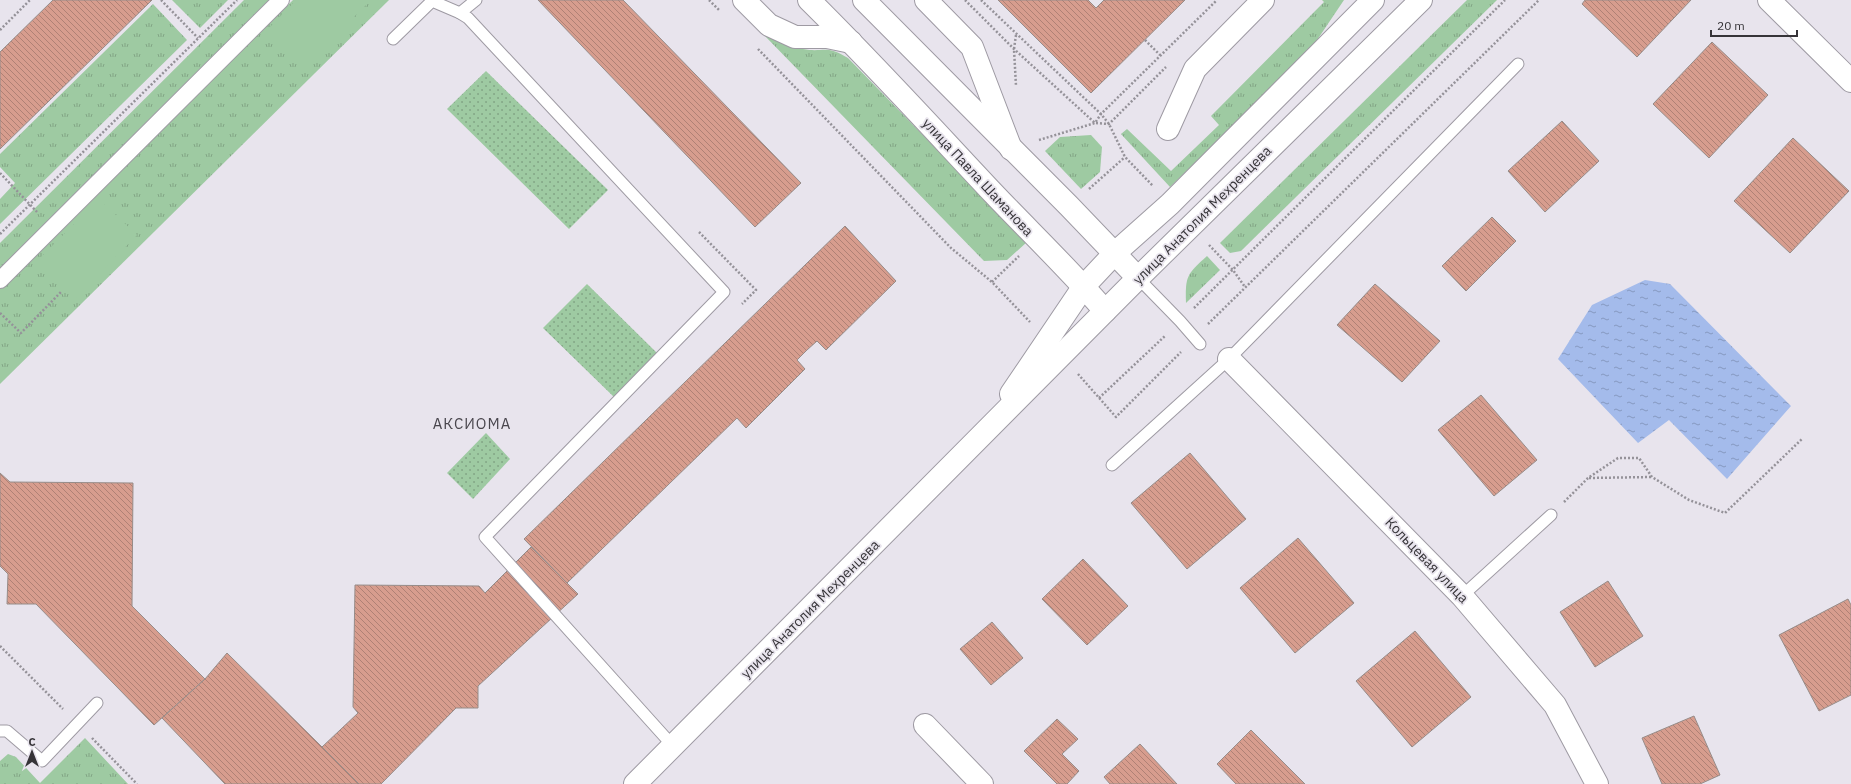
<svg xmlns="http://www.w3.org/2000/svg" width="1851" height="784" font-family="'IBM Plex Sans',sans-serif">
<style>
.grass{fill:url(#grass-tufts)}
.park{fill:url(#park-dots)}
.pitch{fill:#9ecaa2}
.water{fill:url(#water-ripples)}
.building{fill:url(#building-back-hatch);stroke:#968c89}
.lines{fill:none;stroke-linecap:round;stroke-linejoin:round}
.service-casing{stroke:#9e9aa3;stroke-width:13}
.pedestrian-casing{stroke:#9e9aa3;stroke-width:18}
.minor-casing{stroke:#9e9aa3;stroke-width:24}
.tertiary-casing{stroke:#9e9aa3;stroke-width:24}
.path{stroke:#959299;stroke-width:2.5;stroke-dasharray:2 2;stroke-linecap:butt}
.service{stroke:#fff;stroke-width:11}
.pedestrian{stroke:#fff;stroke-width:16}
.minor{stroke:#fff;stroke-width:22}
.tertiary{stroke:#fff;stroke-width:22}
.labels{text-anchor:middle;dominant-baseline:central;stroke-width:3.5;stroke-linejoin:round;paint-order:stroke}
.street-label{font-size:14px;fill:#363438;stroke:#e8e4ed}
.neighbourhood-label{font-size:15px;letter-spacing:1px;fill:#49464d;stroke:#e8e4ed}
</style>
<defs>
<pattern id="grass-tufts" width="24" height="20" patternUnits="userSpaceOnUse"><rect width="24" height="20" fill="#9ecaa2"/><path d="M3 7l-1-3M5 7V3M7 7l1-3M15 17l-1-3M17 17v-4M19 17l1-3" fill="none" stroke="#82a585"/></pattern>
<pattern id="park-dots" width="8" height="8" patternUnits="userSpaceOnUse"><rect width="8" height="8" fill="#9ecaa2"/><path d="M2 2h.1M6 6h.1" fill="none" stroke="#82a585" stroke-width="1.8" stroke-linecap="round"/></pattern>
<pattern id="water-ripples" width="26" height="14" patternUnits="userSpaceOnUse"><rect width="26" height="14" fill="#a4bbeb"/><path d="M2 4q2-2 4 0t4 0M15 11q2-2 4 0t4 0" fill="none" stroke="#8699bf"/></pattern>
<pattern id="building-back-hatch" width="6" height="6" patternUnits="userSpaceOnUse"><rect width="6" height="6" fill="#d79d8e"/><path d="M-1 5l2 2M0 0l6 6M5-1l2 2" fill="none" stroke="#af8175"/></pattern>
</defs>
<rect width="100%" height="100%" fill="#e8e4ed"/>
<g class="grass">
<path d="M 172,0 L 228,0 L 200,28 Z"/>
<path d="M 244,0 L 269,0 L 0,268 L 0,243 Z"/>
<path d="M 293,0 L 389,0 L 0,384 L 0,289 Z"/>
<path d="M 1322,0 L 1344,0 L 1307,55 L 1170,187 L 1121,134 L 1127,129 L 1171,171 L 1219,125 L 1211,116 L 1324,2 Z"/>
<path d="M 1467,0 L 1497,0 L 1241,251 L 1230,253 L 1220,243 Z"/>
<path d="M 153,4 L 187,40 L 0,224 L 0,199 L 15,183 L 0,167 L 0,154 Z"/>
<path d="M 764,35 C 777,40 790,47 803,49 C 824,53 825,44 848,58 L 1027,242 L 1007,260 L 984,261 Z"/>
<path d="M 1091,135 L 1102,147 L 1100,172 L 1081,189 L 1045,151 L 1060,137 Z"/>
<path d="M 1207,256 L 1220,270 L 1186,303 C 1185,276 1187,274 1207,256 Z"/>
<path d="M 85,738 L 128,784 L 0,784 L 0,761 L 8,754 L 16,757 L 40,783 Z"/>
</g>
<g class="park">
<path d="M 486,71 L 608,190 L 569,229 L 447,109 Z"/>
<path d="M 587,284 L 658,354 L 615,398 L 543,328 Z"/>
<path d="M 486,433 L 510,459 L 473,499 L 447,473 Z"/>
</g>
<g class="pitch">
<path d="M 296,0 L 371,0 L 305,66 L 267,30 Z"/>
<path d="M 99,199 L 137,235 L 76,298 L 38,260 Z"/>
</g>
<path class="water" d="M 1645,280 L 1670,284 L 1791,406 L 1727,479 L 1669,420 L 1638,443 L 1558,359 L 1592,305 Z"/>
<g class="building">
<path d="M 53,0 L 152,0 L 0,149 L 0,52 Z"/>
<path d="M 538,0 L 623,0 L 801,183 L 755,227 Z"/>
<path d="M 998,0 L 1088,0 L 1096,8 L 1104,0 L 1185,0 L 1091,93 Z"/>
<path d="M 1585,0 L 1691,0 L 1637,57 L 1582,4 Z"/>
<path d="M 1712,42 L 1768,95 L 1709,158 L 1653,104 Z"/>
<path d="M 1562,121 L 1599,161 L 1545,212 L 1508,171 Z"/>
<path d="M 1793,138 L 1849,191 L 1790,253 L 1734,201 Z"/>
<path d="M 1492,217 L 1516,241 L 1466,291 L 1442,266 Z"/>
<path d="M 845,226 L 896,281 L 826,350 L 817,341 L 807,350 L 797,360 L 805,369 L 746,428 L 737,418 L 567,583 L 524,539 Z"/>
<path d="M 1375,284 L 1440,341 L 1402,382 L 1337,325 Z"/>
<path d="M 1481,395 L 1537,460 L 1494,496 L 1438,430 Z"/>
<path d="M 1190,453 L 1246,519 L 1187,569 L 1131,503 Z"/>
<path d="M 0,473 L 10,482 L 133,483 L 132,606 L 205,679 L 154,725 L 36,604 L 7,604 L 8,574 L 0,566 Z"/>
<path d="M 1298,538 L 1354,603 L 1295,653 L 1240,588 Z"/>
<path d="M 531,547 L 578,594 L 478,686 L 478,708 L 456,708 L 381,784 L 359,784 L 322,747 L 358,713 L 353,707 L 355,585 L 479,586 L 485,593 Z"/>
<path d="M 1083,559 L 1128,606 L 1087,645 L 1042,599 Z"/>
<path d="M 1608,581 L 1643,636 L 1595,667 L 1560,612 Z"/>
<path d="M 1848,599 L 1851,605 L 1851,695 L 1819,711 L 1779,635 Z"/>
<path d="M 992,622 L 1023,658 L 991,685 L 960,649 Z"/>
<path d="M 1415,631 L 1471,697 L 1412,747 L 1356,681 Z"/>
<path d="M 227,653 L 322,747 L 359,784 L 225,784 L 162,718 L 205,679 Z"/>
<path d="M 1694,716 L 1720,775 L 1700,784 L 1662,784 L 1642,738 Z"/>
<path d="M 1057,719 L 1078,739 L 1062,754 L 1079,771 L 1067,784 L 1057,784 L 1024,751 Z"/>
<path d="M 1251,730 L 1305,784 L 1236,784 L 1217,764 Z"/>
<path d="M 1140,744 L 1177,784 L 1110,784 L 1104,777 Z"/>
</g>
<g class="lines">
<defs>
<g id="service">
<path d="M 476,0 L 460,13 L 468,18 L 724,292 L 485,537 L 673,746"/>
<path d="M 393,39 L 432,1 L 460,13"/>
<path d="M 1138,278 L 1180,321 L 1200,344"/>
<path d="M 1112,465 L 1229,359 L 1518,64"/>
<path d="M 1462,596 L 1551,515"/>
<path d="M 0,731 L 7,731 L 42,761 L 97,703"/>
</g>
<path id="pedestrian" d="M 0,280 L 281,0"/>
<g id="minor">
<path d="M 744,0 L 769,25 L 795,37 L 827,37 L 851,42"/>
<path d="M 926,0 L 972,47 L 1011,149"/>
<path d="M 1769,0 L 1851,81"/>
<path d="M 1168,129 L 1195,69 L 1263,0"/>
<path d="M 1229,359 L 1462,596 L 1555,705 L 1597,784"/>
<path d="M 925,725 L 982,784"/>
</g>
<g id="tertiary">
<path d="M 809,0 C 872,62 932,128 993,193 C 1030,232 1070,270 1105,311"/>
<path d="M 864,0 L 1069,206 L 1138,278"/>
<path d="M 1011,394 L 1084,286 L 1115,253 L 1170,204 L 1373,0"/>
<path d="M 635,784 L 1138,278 L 1421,0"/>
</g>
</defs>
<use href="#service" class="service-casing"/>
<use href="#pedestrian" class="pedestrian-casing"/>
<use href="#minor" class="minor-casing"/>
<use href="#tertiary" class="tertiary-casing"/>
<g class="path">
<path d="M 161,0 L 198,38"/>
<path d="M 709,0 L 719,10"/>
<path d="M 965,0 L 1014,49 L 1095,123 L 1109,124 L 1166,67"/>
<path d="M 981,0 L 1101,114 L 1109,124 L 1125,157 L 1153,186"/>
<path d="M 0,30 L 30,0"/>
<path d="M 1016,35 L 1014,49 L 1016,86"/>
<path d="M 1145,40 L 1160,55"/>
<path d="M 758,49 L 951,248 L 992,282 L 1030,322"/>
<path d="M 1039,140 L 1095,123 L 1101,114 L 1217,0"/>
<path d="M 0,173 L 37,212"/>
<path d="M 1089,189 L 1125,157"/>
<path d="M 699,232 L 756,290 L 742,304"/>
<path d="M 0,234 L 237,0"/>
<path d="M 1209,245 L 1233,270 L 1245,287"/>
<path d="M 992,282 L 1019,256"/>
<path d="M 1194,308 L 1505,0"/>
<path d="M 0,313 L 21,333 L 61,292"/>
<path d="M 1208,324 L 1539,0"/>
<path d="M 1078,374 L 1116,417 L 1181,352"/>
<path d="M 1099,398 L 1166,335"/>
<path d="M 1589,478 L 1652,477"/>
<path d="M 1564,502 L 1588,478 L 1618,458 L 1639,458 L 1652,477 L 1689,500 L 1725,513 L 1802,439"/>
<path d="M 0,646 L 63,709"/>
<path d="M 92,738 L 137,784"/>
</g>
<use href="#service" class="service"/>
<use href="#pedestrian" class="pedestrian"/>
<use href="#minor" class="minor"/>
<use href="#tertiary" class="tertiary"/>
</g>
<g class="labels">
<g class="street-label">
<text transform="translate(978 177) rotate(47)">улица Павла Шаманова</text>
<text transform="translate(1202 215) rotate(-45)">улица Анатолия Мехренцева</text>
<text transform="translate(1427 560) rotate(46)">Кольцевая улица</text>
<text transform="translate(810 609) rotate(-45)">улица Анатолия Мехренцева</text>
</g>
<g class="neighbourhood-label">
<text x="472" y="423">АКСИОМА</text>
</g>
</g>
<g transform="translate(32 752)" stroke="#e8e4ed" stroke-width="3" paint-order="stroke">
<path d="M0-3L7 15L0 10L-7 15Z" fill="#363438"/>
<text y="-6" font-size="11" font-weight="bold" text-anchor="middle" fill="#363438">С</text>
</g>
<path d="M1711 30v6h86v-6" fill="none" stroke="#363438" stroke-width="2"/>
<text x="1717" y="30" font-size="12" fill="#363438" stroke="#e8e4ed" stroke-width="3" paint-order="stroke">20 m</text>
</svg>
